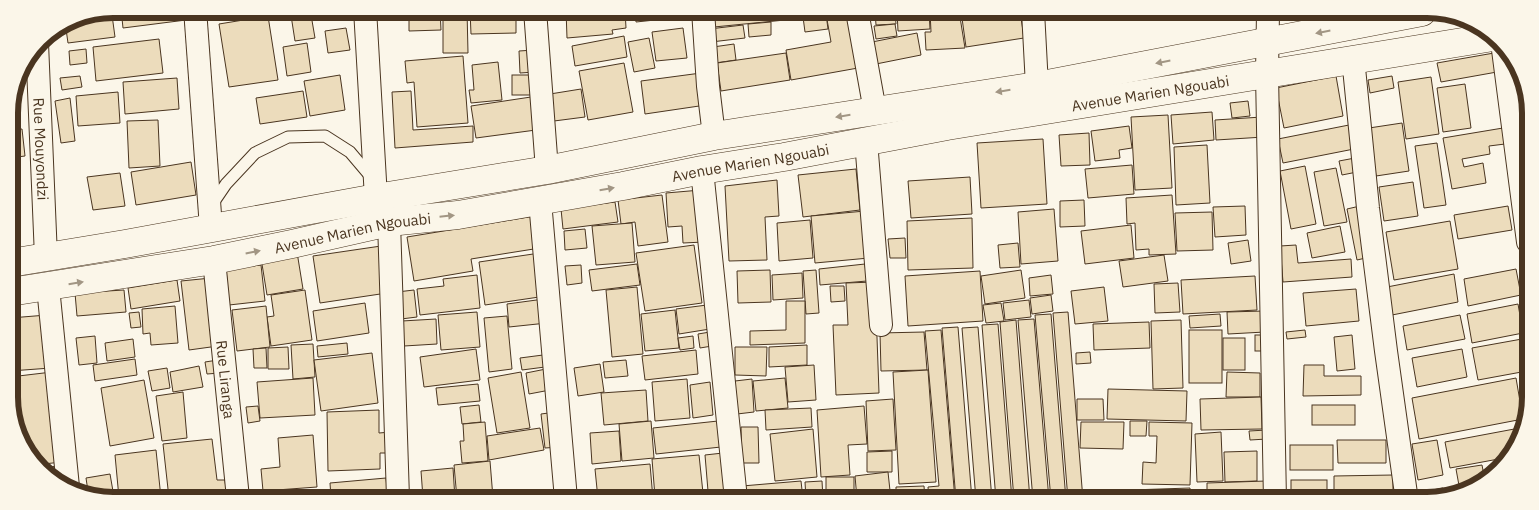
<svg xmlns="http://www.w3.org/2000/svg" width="1539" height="510" font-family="'IBM Plex Sans',sans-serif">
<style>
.building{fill:#ecdcbc;stroke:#4a3520}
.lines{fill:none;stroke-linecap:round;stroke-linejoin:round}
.service-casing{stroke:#4a3520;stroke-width:13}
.minor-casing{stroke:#4a3520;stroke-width:24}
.primary-casing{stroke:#4a3520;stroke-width:29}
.service{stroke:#fbf6e9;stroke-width:11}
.minor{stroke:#fbf6e9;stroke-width:22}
.primary{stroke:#fbf6e9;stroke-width:28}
.oneway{fill:#a29684}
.labels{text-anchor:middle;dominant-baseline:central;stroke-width:4;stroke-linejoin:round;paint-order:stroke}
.street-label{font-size:15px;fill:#4a3520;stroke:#fbf6e9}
.rim{fill:none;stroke:#4a3520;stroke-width:6}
</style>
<rect width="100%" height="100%" fill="#fbf6e9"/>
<g class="building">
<path d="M 121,9 L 185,9 L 186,20 L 123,28 Z"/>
<path d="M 290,9 L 310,9 L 315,38 L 295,41 Z"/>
<path d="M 409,10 L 440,10 L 441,30 L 409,31 Z"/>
<path d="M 443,10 L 467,10 L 468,53 L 443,53 Z"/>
<path d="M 470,10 L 516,10 L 516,33 L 471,34 Z"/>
<path d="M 566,10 L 625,10 L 626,28 L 612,30 L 613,34 L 567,38 Z"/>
<path d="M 635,10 L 655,10 L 655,20 L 636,22 Z"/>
<path d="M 713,10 L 784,11 L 785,20 L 714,27 Z"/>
<path d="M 787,11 L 838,11 L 788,18 Z"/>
<path d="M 849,11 L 858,68 L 791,80 L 786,50 L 831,42 L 826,14 Z"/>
<path d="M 875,11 L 895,11 L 896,24 L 876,25 Z"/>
<path d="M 897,11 L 929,11 L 930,29 L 898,31 Z"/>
<path d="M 930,11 L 959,11 L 965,48 L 926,50 L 925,32 L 931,32 Z"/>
<path d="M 961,11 L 1020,11 L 1024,38 L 966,47 Z"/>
<path d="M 1060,11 L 1119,11 L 1061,18 Z"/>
<path d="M 1153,12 L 1176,12 L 1176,14 L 1154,16 Z"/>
<path d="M 826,14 L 828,29 L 805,32 L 803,17 Z"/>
<path d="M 112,15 L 115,37 L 68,43 L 65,22 L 68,20 Z"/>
<path d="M 268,16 L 278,80 L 229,87 L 219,24 Z"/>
<path d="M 771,22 L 771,35 L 749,37 L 748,24 Z"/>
<path d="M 895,24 L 897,36 L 876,39 L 874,26 Z"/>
<path d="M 743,25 L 745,38 L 711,42 L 709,29 Z"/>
<path d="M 346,28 L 350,50 L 328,53 L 325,31 Z"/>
<path d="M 683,28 L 687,58 L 656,61 L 652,32 Z"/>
<path d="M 917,33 L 921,55 L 876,64 L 872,42 Z"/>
<path d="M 624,36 L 627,57 L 575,66 L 572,46 Z"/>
<path d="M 649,38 L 655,68 L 634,72 L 628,42 Z"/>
<path d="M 159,39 L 163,73 L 96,81 L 93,47 Z"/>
<path d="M 307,43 L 311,72 L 287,76 L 283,47 Z"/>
<path d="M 734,44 L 736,60 L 715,63 L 713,47 Z"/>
<path d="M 86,49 L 87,63 L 70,65 L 69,51 Z"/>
<path d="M 534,50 L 535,72 L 520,73 L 519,51 Z"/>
<path d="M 786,53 L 790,80 L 721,91 L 717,63 Z"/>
<path d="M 1494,53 L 1497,72 L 1441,82 L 1437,63 Z"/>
<path d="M 463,56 L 468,123 L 417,127 L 414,82 L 407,83 L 405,61 Z"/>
<path d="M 498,62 L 502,100 L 471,103 L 469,90 L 474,90 L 472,65 Z"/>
<path d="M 624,63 L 633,112 L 588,120 L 579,71 Z"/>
<path d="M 701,73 L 706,105 L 645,114 L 641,81 Z"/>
<path d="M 340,75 L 345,110 L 310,116 L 304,81 Z"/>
<rect x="512" y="75" width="21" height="20"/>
<path d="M 80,76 L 82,87 L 62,90 L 60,78 Z"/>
<path d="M 1336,76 L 1343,116 L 1284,128 L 1276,88 Z"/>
<path d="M 1392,76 L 1394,88 L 1370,93 L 1368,80 Z"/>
<path d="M 1431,77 L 1439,134 L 1406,139 L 1398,82 Z"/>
<path d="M 177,78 L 179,109 L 125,114 L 123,82 Z"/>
<path d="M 1465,84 L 1471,128 L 1443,132 L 1437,88 Z"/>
<path d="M 581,89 L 585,117 L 554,121 L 550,94 Z"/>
<path d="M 303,91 L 307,117 L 260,124 L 256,98 Z"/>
<path d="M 411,91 L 413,130 L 473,126 L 473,142 L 395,148 L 392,92 Z"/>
<path d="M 118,92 L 120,123 L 78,126 L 76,96 Z"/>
<path d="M 531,97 L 536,130 L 476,138 L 471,106 Z"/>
<path d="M 70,98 L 75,141 L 61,143 L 55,101 Z"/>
<path d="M 1248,101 L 1250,116 L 1232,118 L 1230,103 Z"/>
<path d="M 1212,112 L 1214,140 L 1173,144 L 1171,115 Z"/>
<path d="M 1168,115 L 1172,188 L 1135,190 L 1131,117 Z"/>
<path d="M 1262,117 L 1264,137 L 1216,140 L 1215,120 Z"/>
<path d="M 158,120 L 160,166 L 129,168 L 127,121 Z"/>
<path d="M 1402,123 L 1409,171 L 1376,176 L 1369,128 Z"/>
<path d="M 1349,125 L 1354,149 L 1283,163 L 1278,139 Z"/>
<path d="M 1129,126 L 1132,148 L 1119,150 L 1120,158 L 1095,161 L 1091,131 Z"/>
<path d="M 1503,128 L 1505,144 L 1489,146 L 1490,154 L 1462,159 L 1464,167 L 1483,163 L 1486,183 L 1452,189 L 1443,138 Z"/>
<path d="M 22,129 L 25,156 L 9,158 L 9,130 Z"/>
<path d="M 1089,133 L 1090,165 L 1061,166 L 1059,135 Z"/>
<path d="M 1043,139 L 1047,204 L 981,208 L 977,143 Z"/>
<path d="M 1437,143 L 1446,205 L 1424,208 L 1415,146 Z"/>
<path d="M 1207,145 L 1210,203 L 1176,205 L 1174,147 Z"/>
<path d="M 1355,158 L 1357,172 L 1342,175 L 1339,161 Z"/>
<path d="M 191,162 L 196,195 L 136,205 L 131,172 Z"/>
<path d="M 1132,165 L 1134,194 L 1088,198 L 1085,169 Z"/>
<path d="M 1305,166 L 1316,224 L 1291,229 L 1280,171 Z"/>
<path d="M 1336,168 L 1347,222 L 1324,226 L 1314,172 Z"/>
<path d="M 856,169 L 860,210 L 803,217 L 798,175 Z"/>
<path d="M 120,173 L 125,206 L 93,210 L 87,177 Z"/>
<path d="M 970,177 L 972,214 L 911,218 L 908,181 Z"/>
<path d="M 777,180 L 779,216 L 765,217 L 767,260 L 729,261 L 725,186 Z"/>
<path d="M 1413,182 L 1418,216 L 1384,221 L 1379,187 Z"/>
<path d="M 701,190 L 704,242 L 683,243 L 682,226 L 668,227 L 666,193 Z"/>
<path d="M 662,195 L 668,242 L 638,246 L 635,222 L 621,224 L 618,200 Z"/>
<path d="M 1172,195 L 1176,254 L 1149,255 L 1149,249 L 1136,250 L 1135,223 L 1127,224 L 1126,198 Z"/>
<path d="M 1084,200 L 1085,226 L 1060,227 L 1060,201 Z"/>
<path d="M 615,202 L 618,222 L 563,229 L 561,209 Z"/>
<path d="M 1245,206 L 1246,235 L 1215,237 L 1213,207 Z"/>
<path d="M 1360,206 L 1370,257 L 1357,260 L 1347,209 Z"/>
<path d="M 1508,206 L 1512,230 L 1458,239 L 1454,215 Z"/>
<path d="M 1054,209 L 1058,261 L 1021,264 L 1018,212 Z"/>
<path d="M 865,211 L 869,258 L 815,263 L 811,216 Z"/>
<path d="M 1212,212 L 1213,250 L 1177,251 L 1175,213 Z"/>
<path d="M 535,216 L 540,248 L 471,259 L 473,271 L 414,281 L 407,237 Z"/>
<path d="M 972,218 L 973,268 L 908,270 L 907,221 Z"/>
<path d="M 810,220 L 813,258 L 779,261 L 777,223 Z"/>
<path d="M 1450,221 L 1458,269 L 1394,280 L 1386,232 Z"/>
<path d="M 632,223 L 635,262 L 596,265 L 592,226 Z"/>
<path d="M 1131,225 L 1134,258 L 1085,264 L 1081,231 Z"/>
<path d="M 1340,226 L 1345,252 L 1312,258 L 1307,233 Z"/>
<path d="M 585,229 L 587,248 L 565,250 L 564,231 Z"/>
<path d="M 905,238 L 906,258 L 890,258 L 888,239 Z"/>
<path d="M 1248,240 L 1251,261 L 1231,264 L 1228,243 Z"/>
<path d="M 1018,243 L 1020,267 L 1000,268 L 998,245 Z"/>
<path d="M 694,245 L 702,303 L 645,311 L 636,253 Z"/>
<path d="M 1296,245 L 1298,263 L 1351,259 L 1352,277 L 1283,282 L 1280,246 Z"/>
<path d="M 381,246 L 387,293 L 320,303 L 313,256 Z"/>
<path d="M 297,252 L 303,289 L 267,295 L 261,258 Z"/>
<path d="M 540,253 L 546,296 L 485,305 L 479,262 Z"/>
<path d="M 1164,255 L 1168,281 L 1123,287 L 1119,261 Z"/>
<path d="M 637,264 L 640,285 L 592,291 L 589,270 Z"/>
<path d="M 865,264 L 867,281 L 820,285 L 819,269 Z"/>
<path d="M 261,265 L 265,301 L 229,305 L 226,269 Z"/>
<path d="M 581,265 L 582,283 L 567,285 L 565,266 Z"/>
<path d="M 1516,269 L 1521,295 L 1468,306 L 1464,279 Z"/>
<path d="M 770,270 L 771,302 L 738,303 L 737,271 Z"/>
<path d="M 816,270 L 819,313 L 806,314 L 803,271 Z"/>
<path d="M 1021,270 L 1025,298 L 985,304 L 981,276 Z"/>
<path d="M 980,271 L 983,321 L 908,326 L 905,276 Z"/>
<path d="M 802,273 L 803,298 L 773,300 L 772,275 Z"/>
<path d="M 1454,274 L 1458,302 L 1392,315 L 1387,287 Z"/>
<path d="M 477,275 L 480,308 L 420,315 L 417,289 L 444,286 L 443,279 Z"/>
<path d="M 1051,275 L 1053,294 L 1030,296 L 1029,278 Z"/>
<path d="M 1255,276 L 1257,310 L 1183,314 L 1181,280 Z"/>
<path d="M 211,278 L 218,346 L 189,350 L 181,281 Z"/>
<path d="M 177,280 L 180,301 L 131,309 L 128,288 Z"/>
<path d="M 875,282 L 879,393 L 836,395 L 833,325 L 848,325 L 846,283 Z"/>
<path d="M 1178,283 L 1180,312 L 1155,313 L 1154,284 Z"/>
<path d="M 830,286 L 844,286 L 845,301 L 831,302 Z"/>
<path d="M 637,287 L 643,354 L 612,357 L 606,290 Z"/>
<path d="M 1104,287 L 1108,321 L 1075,324 L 1071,291 Z"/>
<path d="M 1356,289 L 1359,321 L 1306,326 L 1303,293 Z"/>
<path d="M 124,290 L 126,312 L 77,316 L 75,293 Z"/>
<path d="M 305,290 L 312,340 L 271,346 L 267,317 L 274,316 L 271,295 Z"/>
<path d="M 414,290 L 417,317 L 401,319 L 397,292 Z"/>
<path d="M 1051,295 L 1053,311 L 1032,314 L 1030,298 Z"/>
<path d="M 544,299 L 547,323 L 509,327 L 507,304 Z"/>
<path d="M 1029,300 L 1031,317 L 1005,320 L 1003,303 Z"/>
<path d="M 786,301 L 805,301 L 805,343 L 750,345 L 750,331 L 786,330 Z"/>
<path d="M 365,303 L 369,333 L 317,341 L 313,311 Z"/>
<path d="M 1001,303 L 1004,321 L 986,323 L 983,305 Z"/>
<path d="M 1518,304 L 1523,333 L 1472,343 L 1467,314 Z"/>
<path d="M 707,305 L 710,329 L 679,334 L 676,309 Z"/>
<path d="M 175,306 L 178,343 L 151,345 L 150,333 L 143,334 L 142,309 Z"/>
<path d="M 266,306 L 270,347 L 237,351 L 232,310 Z"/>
<path d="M 675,310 L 679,348 L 645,351 L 641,314 Z"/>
<path d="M 1264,311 L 1265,332 L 1228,334 L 1227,312 Z"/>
<path d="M 139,312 L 141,327 L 131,328 L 129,313 Z"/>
<path d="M 477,312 L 480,347 L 441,350 L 438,315 Z"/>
<path d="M 1068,312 L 1083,500 L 1068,500 L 1053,313 Z"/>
<path d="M 1051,314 L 1066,500 L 1051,500 L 1035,315 Z"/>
<path d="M 1220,314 L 1221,326 L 1190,328 L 1189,316 Z"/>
<path d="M 47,315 L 51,368 L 10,371 L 10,318 Z"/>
<path d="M 1460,315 L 1465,339 L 1407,350 L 1403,326 Z"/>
<path d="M 507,316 L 512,369 L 489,372 L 484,318 Z"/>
<path d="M 436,319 L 437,344 L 404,346 L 402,321 Z"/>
<path d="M 1034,319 L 1049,500 L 1033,500 L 1018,320 Z"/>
<path d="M 1016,320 L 1030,500 L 1014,500 L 1000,322 Z"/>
<path d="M 1181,320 L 1183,388 L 1153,389 L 1151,321 Z"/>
<path d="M 1149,322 L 1150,348 L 1094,350 L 1093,324 Z"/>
<path d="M 998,324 L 1012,500 L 996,500 L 982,325 Z"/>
<path d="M 958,327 L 972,500 L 956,500 L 942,328 Z"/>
<path d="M 978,327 L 992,500 L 976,500 L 962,328 Z"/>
<path d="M 941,330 L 955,500 L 929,500 L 928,487 L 939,486 L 925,331 Z"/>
<rect x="1189" y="330" width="33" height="53"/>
<path d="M 1305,330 L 1306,337 L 1287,339 L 1286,332 Z"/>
<path d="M 710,332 L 712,346 L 700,348 L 698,334 Z"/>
<path d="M 924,332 L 927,370 L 881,371 L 880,333 Z"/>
<rect x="1255" y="335" width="14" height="16"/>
<path d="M 1352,335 L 1355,369 L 1337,371 L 1334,337 Z"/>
<path d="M 95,336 L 97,363 L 79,365 L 76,338 Z"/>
<path d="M 693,336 L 694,348 L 680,350 L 678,338 Z"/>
<rect x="1223" y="338" width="22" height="32"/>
<path d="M 133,339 L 135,357 L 107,361 L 105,343 Z"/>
<path d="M 1522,339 L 1527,371 L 1478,380 L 1472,348 Z"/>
<path d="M 347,343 L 348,354 L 318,357 L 317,346 Z"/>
<path d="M 313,344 L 315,377 L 293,379 L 291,345 Z"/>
<path d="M 807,345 L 807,365 L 769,367 L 769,347 Z"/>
<path d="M 288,347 L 289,369 L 268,369 L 268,348 Z"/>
<path d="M 735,347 L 767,347 L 766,376 L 735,375 Z"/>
<path d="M 266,348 L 267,368 L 254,368 L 253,349 Z"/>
<path d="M 476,349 L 480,380 L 424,387 L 420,357 Z"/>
<path d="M 1462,349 L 1467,377 L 1417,387 L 1412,358 Z"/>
<path d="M 696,350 L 698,374 L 645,380 L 642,356 Z"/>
<path d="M 1090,352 L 1091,363 L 1076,364 L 1076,353 Z"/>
<path d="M 372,353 L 378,403 L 321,411 L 314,360 Z"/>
<path d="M 543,355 L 545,367 L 522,370 L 520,358 Z"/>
<path d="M 135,359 L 137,375 L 95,381 L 93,365 Z"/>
<path d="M 218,360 L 220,373 L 207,374 L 205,362 Z"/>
<path d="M 626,360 L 628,376 L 605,378 L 603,362 Z"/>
<path d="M 600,364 L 604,392 L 578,396 L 574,368 Z"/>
<path d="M 814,365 L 816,400 L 788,402 L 785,367 Z"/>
<path d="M 1304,365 L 1324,365 L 1324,376 L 1361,376 L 1361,395 L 1303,396 Z"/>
<path d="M 199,366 L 203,387 L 173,392 L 170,372 Z"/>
<path d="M 167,368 L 170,388 L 152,391 L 148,371 Z"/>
<path d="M 546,369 L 550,390 L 529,394 L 526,373 Z"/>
<path d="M 928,370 L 936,482 L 899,484 L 893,372 Z"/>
<path d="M 52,372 L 62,462 L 34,465 L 11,417 L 10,377 Z"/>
<path d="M 521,372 L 530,428 L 497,433 L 488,378 Z"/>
<path d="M 1227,372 L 1260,373 L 1260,397 L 1226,397 Z"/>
<path d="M 313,378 L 315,415 L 260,418 L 257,382 Z"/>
<path d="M 785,378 L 788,408 L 756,411 L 753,381 Z"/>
<path d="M 1516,378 L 1523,419 L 1419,439 L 1412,398 Z"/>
<path d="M 687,379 L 690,418 L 655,421 L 652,382 Z"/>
<path d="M 752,379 L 754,412 L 737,414 L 735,381 Z"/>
<path d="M 144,380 L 154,438 L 110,446 L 101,388 Z"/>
<path d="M 710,382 L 713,415 L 693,418 L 690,385 Z"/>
<path d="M 478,384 L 480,401 L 438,405 L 436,388 Z"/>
<path d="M 1108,389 L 1187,391 L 1186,421 L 1107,419 Z"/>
<path d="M 646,390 L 648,421 L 604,425 L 601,393 Z"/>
<path d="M 183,392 L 187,438 L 162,441 L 156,396 Z"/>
<path d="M 1261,397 L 1262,429 L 1201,430 L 1200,399 Z"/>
<path d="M 893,399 L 896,450 L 868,451 L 866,401 Z"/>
<path d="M 1077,399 L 1103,399 L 1104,420 L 1077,420 Z"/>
<path d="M 479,405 L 481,422 L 462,424 L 460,407 Z"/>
<rect x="1312" y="405" width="43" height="20"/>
<path d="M 258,406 L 260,421 L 248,423 L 246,407 Z"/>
<path d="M 864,406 L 867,444 L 848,445 L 850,475 L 821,477 L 817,410 Z"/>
<path d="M 811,408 L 812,427 L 766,430 L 765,410 Z"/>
<path d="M 379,410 L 379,433 L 391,432 L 391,453 L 380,453 L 380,469 L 328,471 L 327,412 Z"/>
<path d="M 556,412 L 560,447 L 545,448 L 541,414 Z"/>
<path d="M 651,421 L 654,458 L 622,461 L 619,424 Z"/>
<path d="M 718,421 L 721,447 L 656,454 L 653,428 Z"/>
<path d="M 1130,421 L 1147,421 L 1146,436 L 1130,436 Z"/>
<path d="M 485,422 L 488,461 L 462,463 L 460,441 L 464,441 L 463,424 Z"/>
<path d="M 1081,422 L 1124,422 L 1123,449 L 1080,448 Z"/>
<path d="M 1149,422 L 1192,423 L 1190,485 L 1142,484 L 1143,462 L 1156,463 L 1157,436 L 1149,436 Z"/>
<path d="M 741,427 L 758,427 L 759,463 L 742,463 Z"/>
<path d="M 1525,427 L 1504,458 L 1450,468 L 1445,442 Z"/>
<path d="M 540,428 L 544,450 L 489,460 L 487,436 Z"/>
<path d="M 813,429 L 817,477 L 775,481 L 770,434 Z"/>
<path d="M 1267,430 L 1267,439 L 1250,440 L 1249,431 Z"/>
<path d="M 619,431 L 621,461 L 592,464 L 590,433 Z"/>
<path d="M 1221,432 L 1223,481 L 1197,482 L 1195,434 Z"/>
<path d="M 313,435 L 317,487 L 263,491 L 261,469 L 280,467 L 278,438 Z"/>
<path d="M 212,439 L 217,480 L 225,480 L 227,498 L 169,498 L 163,444 Z"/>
<path d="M 1337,440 L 1386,440 L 1386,463 L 1338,463 Z"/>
<path d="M 1437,440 L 1443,475 L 1418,480 L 1412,444 Z"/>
<rect x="1290" y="445" width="43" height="25"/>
<path d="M 156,450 L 161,498 L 119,498 L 115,455 Z"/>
<path d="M 892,451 L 892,472 L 867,472 L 867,452 Z"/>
<path d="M 1257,451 L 1257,481 L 1225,482 L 1224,452 Z"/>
<path d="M 723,453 L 726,490 L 708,491 L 705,455 Z"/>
<path d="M 699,455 L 703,493 L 655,497 L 652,459 Z"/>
<path d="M 490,461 L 493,498 L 457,499 L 454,465 Z"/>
<path d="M 650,464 L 653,499 L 598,499 L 595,469 Z"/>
<path d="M 63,465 L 65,485 L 39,469 Z"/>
<path d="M 1482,465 L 1485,481 L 1460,491 L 1456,469 Z"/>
<path d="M 453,468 L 455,499 L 423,498 L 421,471 Z"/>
<path d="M 888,472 L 891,500 L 851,500 L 857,499 L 855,476 Z"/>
<path d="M 110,474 L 114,497 L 89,498 L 86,478 Z"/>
<path d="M 1393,475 L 1393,501 L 1334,501 L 1334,476 Z"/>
<rect x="826" y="477" width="28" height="21"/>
<path d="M 386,478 L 388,498 L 331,498 L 330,483 Z"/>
<rect x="1291" y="480" width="36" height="21"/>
<path d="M 801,481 L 803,499 L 744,499 L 742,486 Z"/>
<path d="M 822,481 L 823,499 L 806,499 L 805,482 Z"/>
<path d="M 1266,481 L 1266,501 L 1207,500 L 1207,483 Z"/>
<path d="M 924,486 L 925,500 L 896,500 L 896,487 Z"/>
<path d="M 1190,488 L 1190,500 L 1101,500 L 1101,491 Z"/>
<path d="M 1443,488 L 1444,497 L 1433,501 L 1423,501 L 1421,492 Z"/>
<path d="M 538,492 L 538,499 L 501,499 L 501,495 Z"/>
<path d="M 724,493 L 725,499 L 657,499 L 657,498 Z"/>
</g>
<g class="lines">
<defs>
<path id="service" d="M 211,206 L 226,184 L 255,153 L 288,137 L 325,136 L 350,152 L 372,178"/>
<g id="minor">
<path d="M 195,9 L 211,228"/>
<path d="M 365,9 L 376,198"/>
<path d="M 535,10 L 547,170"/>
<path d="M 703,10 L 708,86 L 714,136"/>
<path d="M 857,11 L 875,111"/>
<path d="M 1033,11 L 1037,86"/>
<path d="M 1268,12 L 1267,74 L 1275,501"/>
<path d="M 1502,42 L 1528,242"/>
<path id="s1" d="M 37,43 L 46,257"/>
<path d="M 1353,58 L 1368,208 L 1386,351 L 1407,501"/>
<path d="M 866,141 L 881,325"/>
<path d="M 702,170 L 736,499"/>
<path d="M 540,201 L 566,499"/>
<path d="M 389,222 L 398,498"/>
<path id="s2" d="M 214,260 L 238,498"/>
<path d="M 48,287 L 68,487"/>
</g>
<g id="primary">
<path d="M 10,263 L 125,244 L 376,198 L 547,170 L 714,136 L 1037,86 L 1422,12"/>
<path id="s3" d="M 10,292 L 214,260 L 292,244 L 389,222 L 458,215 L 623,186 L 702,170 L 784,157 L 947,126 L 1493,37"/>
</g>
</defs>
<use href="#service" class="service-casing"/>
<use href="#minor" class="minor-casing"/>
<use href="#primary" class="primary-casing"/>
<use href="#service" class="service"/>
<use href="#minor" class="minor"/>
<use href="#primary" class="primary"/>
</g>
<defs><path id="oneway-solid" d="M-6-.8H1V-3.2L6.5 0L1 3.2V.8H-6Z" transform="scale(1.25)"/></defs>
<g class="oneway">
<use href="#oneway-solid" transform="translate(1323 32) rotate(169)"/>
<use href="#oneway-solid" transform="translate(1163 62) rotate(169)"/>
<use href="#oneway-solid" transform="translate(1003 91) rotate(171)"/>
<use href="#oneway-solid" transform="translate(843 116) rotate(171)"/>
<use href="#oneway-solid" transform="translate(607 189) rotate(-10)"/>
<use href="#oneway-solid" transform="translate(447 216) rotate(-6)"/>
<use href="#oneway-solid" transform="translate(253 252) rotate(-11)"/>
<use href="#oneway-solid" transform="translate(76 283) rotate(-9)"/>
</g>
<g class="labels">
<g class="street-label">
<text stroke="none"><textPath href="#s3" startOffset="1158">Avenue Marien Ngouabi</textPath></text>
<text stroke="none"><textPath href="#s1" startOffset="106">Rue Mouyondzi</textPath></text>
<text stroke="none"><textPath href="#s3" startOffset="752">Avenue Marien Ngouabi</textPath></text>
<text stroke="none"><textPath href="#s3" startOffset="348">Avenue Marien Ngouabi</textPath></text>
<text stroke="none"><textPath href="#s2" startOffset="120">Rue Liranga</textPath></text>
</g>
</g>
<path d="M0 0H1539V510H0ZM113 18H1427A95 95 0 0 1 1522 113V397A95 95 0 0 1 1427 492H113A95 95 0 0 1 18 397V113A95 95 0 0 1 113 18Z" fill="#fbf6e9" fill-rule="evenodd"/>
<path class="rim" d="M113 18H1427A95 95 0 0 1 1522 113V397A95 95 0 0 1 1427 492H113A95 95 0 0 1 18 397V113A95 95 0 0 1 113 18Z"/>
</svg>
